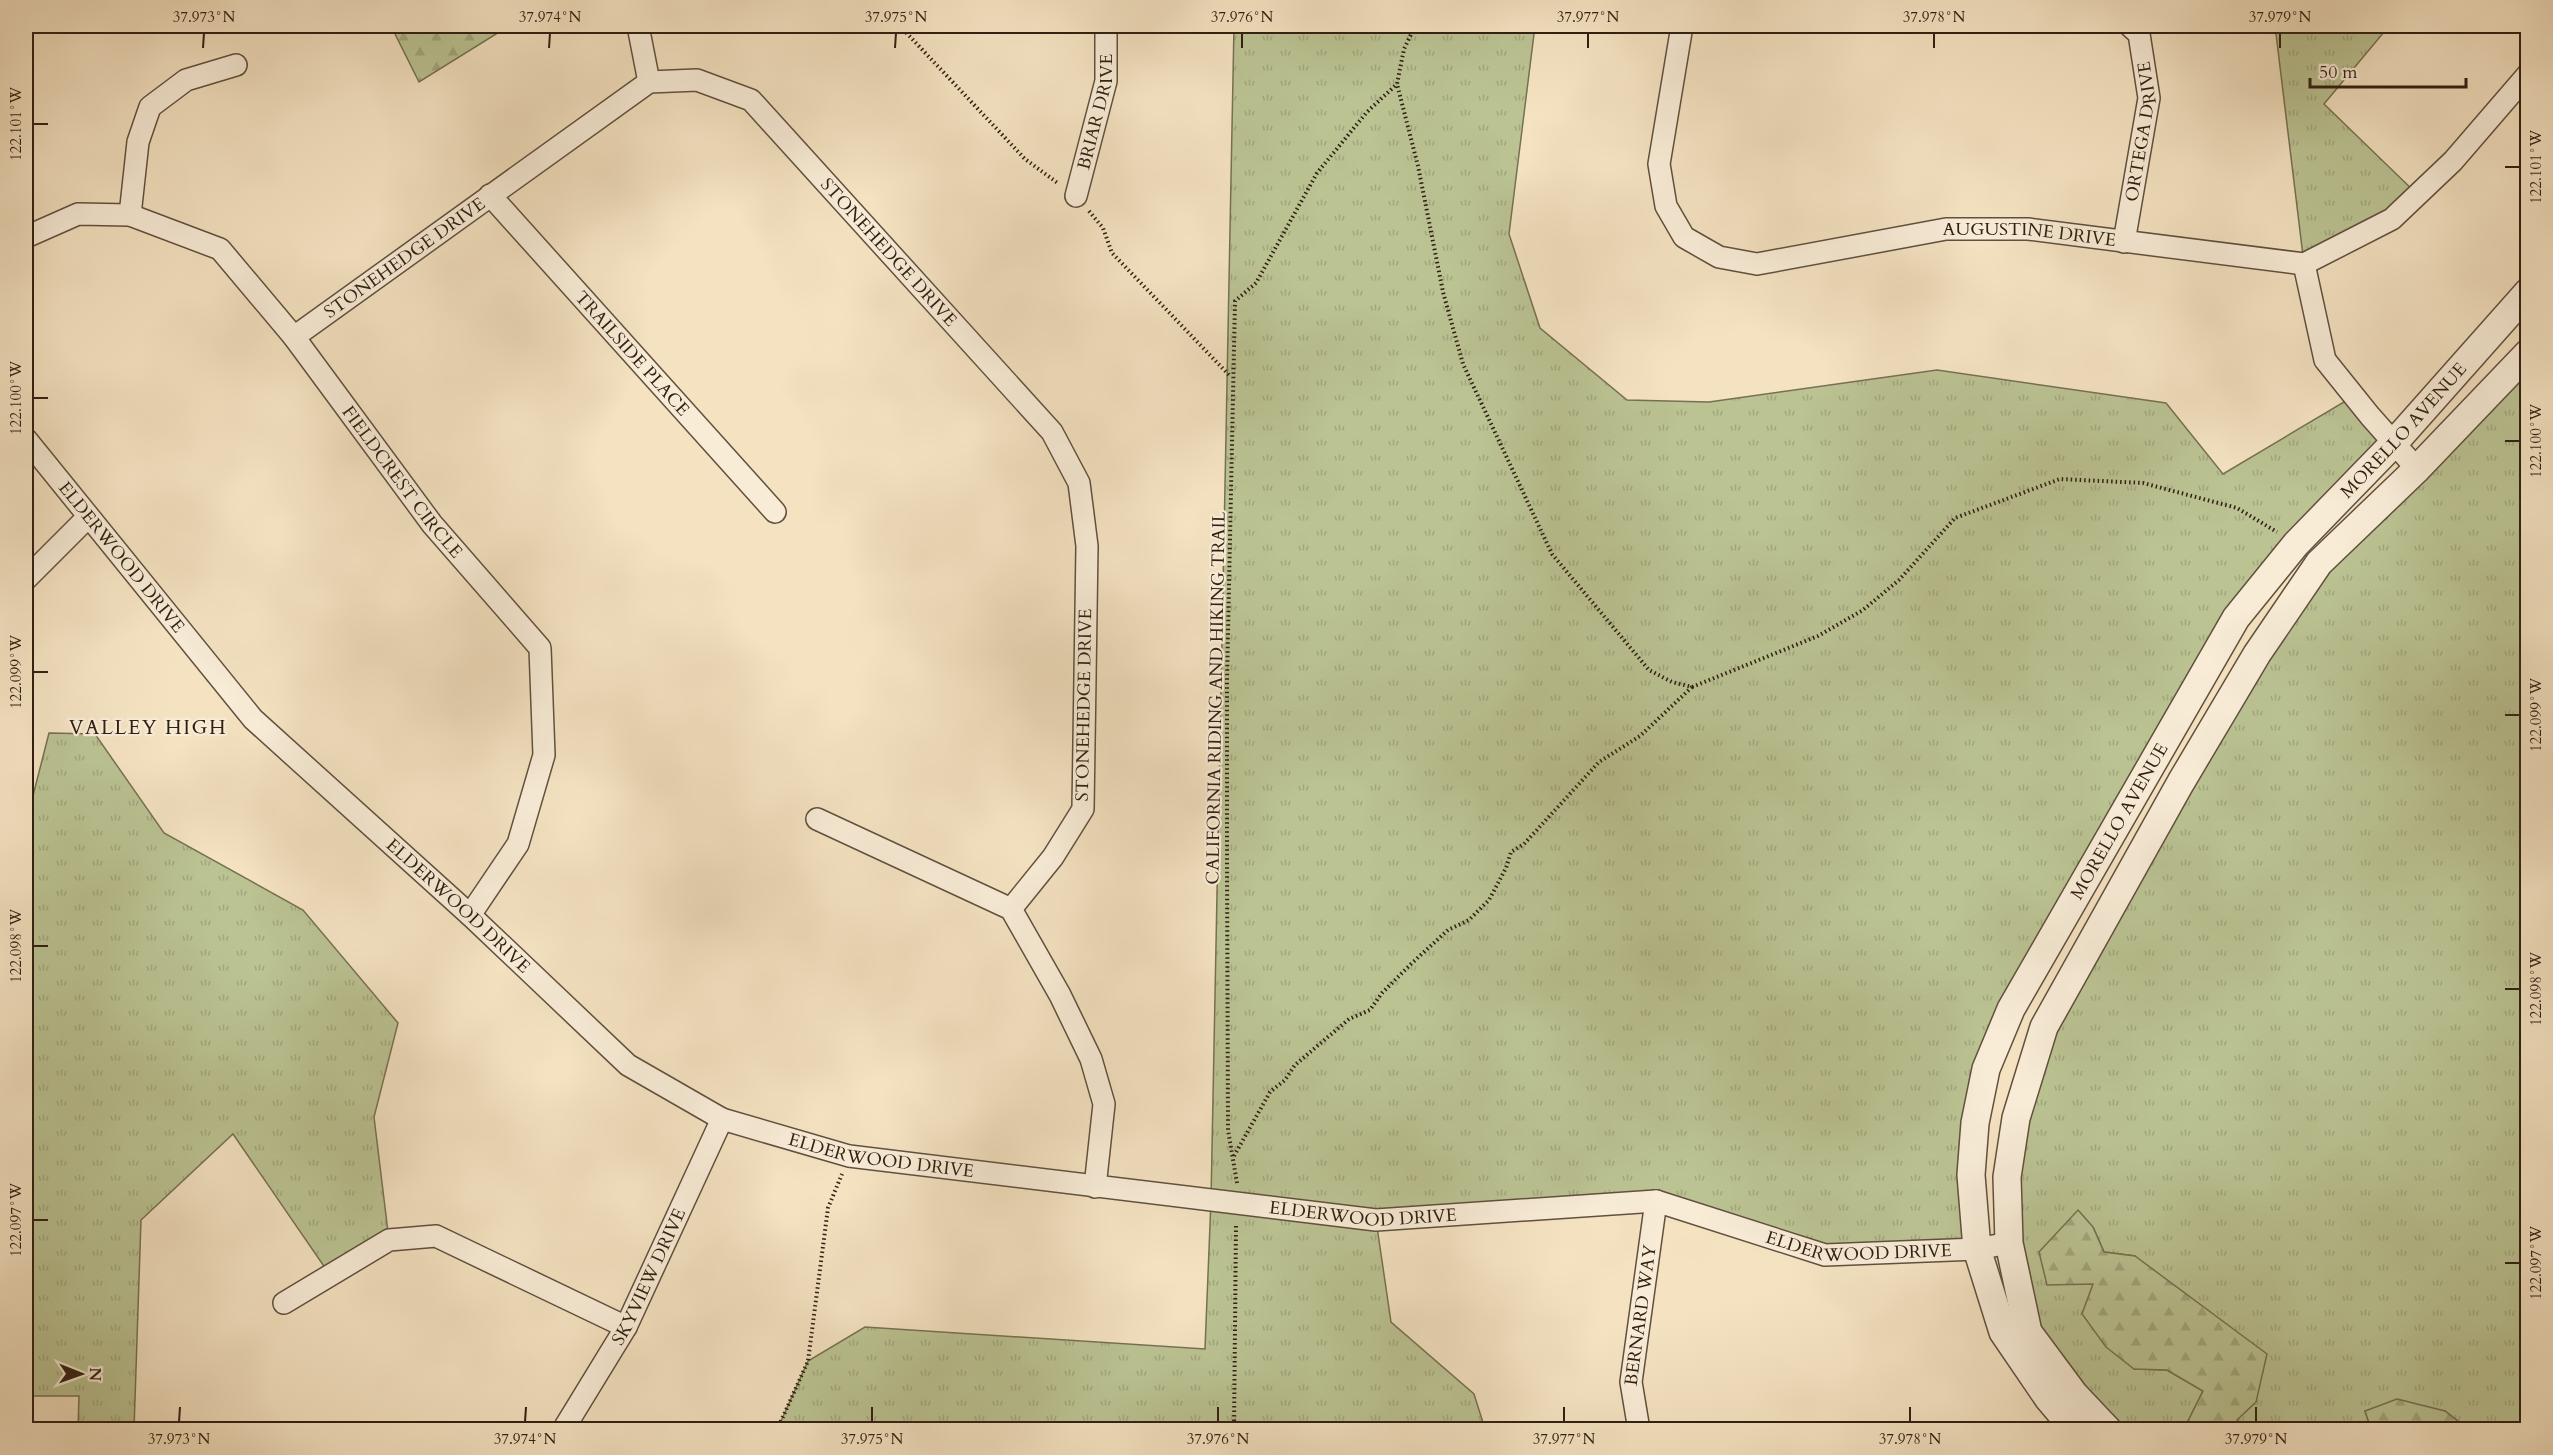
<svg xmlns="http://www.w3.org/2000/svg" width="2553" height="1455" font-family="Cardo,serif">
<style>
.grass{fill:url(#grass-tufts);stroke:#767152;stroke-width:1.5}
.forest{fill:url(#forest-firs);stroke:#767152;stroke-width:1.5}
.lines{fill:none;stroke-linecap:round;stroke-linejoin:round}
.minor-casing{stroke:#61503e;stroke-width:24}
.tertiary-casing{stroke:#61503e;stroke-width:30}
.path{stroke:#301f12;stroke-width:4;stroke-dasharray:1.5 3;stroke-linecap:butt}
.minor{stroke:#f8ecd7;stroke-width:21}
.tertiary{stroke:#f8ecd7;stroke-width:27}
.ticks{fill:none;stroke:#301f12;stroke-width:2}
.labels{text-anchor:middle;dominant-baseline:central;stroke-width:4.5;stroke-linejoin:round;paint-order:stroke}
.street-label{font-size:18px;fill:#301f12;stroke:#f8ecd7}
.neighbourhood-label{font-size:20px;letter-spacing:1.5px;fill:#301f12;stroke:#f8ecd7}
.neatline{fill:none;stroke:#301f12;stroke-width:2}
.ticks-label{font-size:15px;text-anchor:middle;fill:#301f12}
</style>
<defs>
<pattern id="grass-tufts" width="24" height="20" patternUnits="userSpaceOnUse" patternTransform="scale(1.5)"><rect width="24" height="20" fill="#bbc393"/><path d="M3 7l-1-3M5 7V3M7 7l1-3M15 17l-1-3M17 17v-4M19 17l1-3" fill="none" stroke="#a1a77e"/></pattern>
<pattern id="forest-firs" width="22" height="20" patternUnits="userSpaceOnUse" patternTransform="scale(1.5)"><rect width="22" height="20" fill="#bbc393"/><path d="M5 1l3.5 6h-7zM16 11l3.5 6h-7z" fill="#a1a77e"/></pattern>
</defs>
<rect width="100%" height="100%" fill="#f4e2c1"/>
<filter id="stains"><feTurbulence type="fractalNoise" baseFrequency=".00333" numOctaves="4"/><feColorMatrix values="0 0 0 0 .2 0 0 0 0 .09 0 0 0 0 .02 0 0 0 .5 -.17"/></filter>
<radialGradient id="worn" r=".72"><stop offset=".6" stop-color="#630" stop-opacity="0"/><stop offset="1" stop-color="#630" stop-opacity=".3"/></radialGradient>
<g class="grass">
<path d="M 1234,26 L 1535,26 L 1509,234 L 1540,328 L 1627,400 L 1709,402 L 1937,370 L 2166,403 L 2223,474 L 2354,396 L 2391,445 L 2236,619 L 1986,1069 L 1977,1249 L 1825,1255 L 1656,1201 L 1376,1220 L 1391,1322 L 1474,1394 L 1485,1429 L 777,1430 L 808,1361 L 865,1327 L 1205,1349 L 1211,1200 Z"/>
<path d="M 2273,26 L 2389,26 L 2324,104 L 2418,195 L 2304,264 L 2276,34 Z"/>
<path d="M 2527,353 L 2528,1065 L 2523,1069 L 2528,1084 L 2527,1429 L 2468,1429 L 2445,1411 L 2365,1411 L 2371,1429 L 2248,1429 L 2237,1421 L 2135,1256 L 2104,1252 L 2093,1227 L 2093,1284 L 2134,1369 L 2167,1370 L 2203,1391 L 2184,1429 L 2108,1429 L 2028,1332 L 2009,1243 L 2044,1027 L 2319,563 Z"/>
<path d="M 49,733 L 95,734 L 164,833 L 303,910 L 398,1023 L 374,1117 L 389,1240 L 330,1275 L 233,1134 L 141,1220 L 134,1429 L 78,1429 L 79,1396 L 26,1396 L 26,823 Z"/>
</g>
<g class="forest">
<path d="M 391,26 L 509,26 L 419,82 Z"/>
<path d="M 2078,1210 L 2093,1227 L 2104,1252 L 2135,1256 L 2267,1354 L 2256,1402 L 2237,1420 L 2248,1429 L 2184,1429 L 2203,1391 L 2167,1370 L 2134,1369 L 2106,1347 L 2082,1314 L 2093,1284 L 2047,1285 L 2039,1252 Z"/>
<path d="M 2397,1399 L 2445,1411 L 2468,1429 L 2371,1429 L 2365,1411 Z"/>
</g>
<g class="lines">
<defs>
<g id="minor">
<path d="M 638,26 L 649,82"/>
<path id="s1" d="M 1682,26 L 1659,164 L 1666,206 L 1684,237 L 1719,257 L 1757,264 L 1946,229 L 2028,229 L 2304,264 L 2392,219 L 2453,161 L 2528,74"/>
<path id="s2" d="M 490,195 L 775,512"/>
<path id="s3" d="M 1076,196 L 1106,81 L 1106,26"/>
<path d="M 130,215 L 138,142 L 150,107 L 186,80 L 236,65"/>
<path id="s4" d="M 26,237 L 78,214 L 130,215 L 220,249 L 294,337 L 432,524 L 540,648 L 544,755 L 518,844 L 470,915"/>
<path id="s5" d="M 2124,242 L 2149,98 L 2139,34 L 2130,26"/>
<path d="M 2304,264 L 2325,360 L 2370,416 L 2417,469"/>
<path id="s6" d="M 294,337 L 649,82 L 697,80 L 751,100 L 1052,432 L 1079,483 L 1087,546 L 1083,809 L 1053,857 L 1011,909"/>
<path id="s7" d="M 26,439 L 253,719 L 470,915 L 628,1065 L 722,1119 L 849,1156 L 1376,1220 L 1656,1201 L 1825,1255 L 1977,1249 L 2009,1243"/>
<path d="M 26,579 L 88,517"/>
<path d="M 817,819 L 1011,909 L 1060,995 L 1091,1059 L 1104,1104 L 1095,1187"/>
<path d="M 284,1303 L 389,1240 L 436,1236 L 626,1327"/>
<path id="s8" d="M 563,1430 L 626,1327 L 722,1119"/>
<path id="s9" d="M 1639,1430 L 1631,1382 L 1656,1201"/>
</g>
<g id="tertiary">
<path id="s10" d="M 2075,1430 L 2048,1398 L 2003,1332 L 1977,1249 L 1971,1175 L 1975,1123 L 1986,1069 L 2011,1009 L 2236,618 L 2296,544 L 2394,443 L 2528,292"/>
<path d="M 2108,1430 L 2074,1394 L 2028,1332 L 2009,1243 L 2007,1177 L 2016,1118 L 2044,1027 L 2181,782 L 2257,654 L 2319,563 L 2417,469 L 2528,353"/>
</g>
</defs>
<use href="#minor" class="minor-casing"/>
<use href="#tertiary" class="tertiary-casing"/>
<g class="path">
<path d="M 900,26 L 1025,159 L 1059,184"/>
<path d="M 1089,211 L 1103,228 L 1112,253 L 1231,377"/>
<path d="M 1692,687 L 1818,636 L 1863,610 L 1899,580 L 1955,518 L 2060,479 L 2143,483 L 2237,508 L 2277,532"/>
<path d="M 1234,1156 L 1270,1092 L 1285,1080 L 1295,1065 L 1349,1019 L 1370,1010 L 1382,993 L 1412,963 L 1448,930 L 1469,920 L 1489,900 L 1506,868 L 1511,852 L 1524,844 L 1599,762 L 1640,736 L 1692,687 L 1672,682 L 1649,670 L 1552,554 L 1463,364 L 1443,292 L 1418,166 L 1397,84"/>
<path d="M 1237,1183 L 1228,1130 L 1227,860 L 1227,681 L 1235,301 L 1256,283 L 1317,173 L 1367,112 L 1397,84 L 1404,49 L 1415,26"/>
<path d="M 777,1430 L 808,1361 L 828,1208 L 842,1174"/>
<path d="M 1234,1430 L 1236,1223"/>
</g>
<use href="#minor" class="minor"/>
<use href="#tertiary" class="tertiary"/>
</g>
<path class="ticks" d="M 203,48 L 204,33M 549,48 L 550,33M 895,48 L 896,33M 1242,48 L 1242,33M 1588,48 L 1588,33M 1934,48 L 1934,33M 2280,48 L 2280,33M 33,124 L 48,124M 2505,167 L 2520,167M 33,398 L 48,398M 2505,441 L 2520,441M 33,672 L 48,672M 2505,715 L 2520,715M 33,946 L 48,946M 2505,989 L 2520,989M 33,1220 L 48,1220M 2505,1263 L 2520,1263M 179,1422 L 180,1407M 525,1422 L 526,1407M 872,1422 L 872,1407M 1218,1422 L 1218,1407M 1564,1422 L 1564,1407M 1910,1422 L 1910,1407M 2256,1422 L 2256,1407"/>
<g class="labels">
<g class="street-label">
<text stroke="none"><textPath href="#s3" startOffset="87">BRIAR DRIVE</textPath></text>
<text stroke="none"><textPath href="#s5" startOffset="112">ORTEGA DRIVE</textPath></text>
<text stroke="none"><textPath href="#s1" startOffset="573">AUGUSTINE DRIVE</textPath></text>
<text stroke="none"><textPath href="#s6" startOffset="748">STONEHEDGE DRIVE</textPath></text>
<text stroke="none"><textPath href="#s6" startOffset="136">STONEHEDGE DRIVE</textPath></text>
<text stroke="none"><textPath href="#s2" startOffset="213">TRAILSIDE PLACE</textPath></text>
<text stroke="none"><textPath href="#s10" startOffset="1158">MORELLO AVENUE</textPath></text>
<text stroke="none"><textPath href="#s4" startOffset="501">FIELDCREST CIRCLE</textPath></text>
<text stroke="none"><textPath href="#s7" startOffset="152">ELDERWOOD DRIVE</textPath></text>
<text transform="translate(1216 698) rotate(-89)">CALIFORNIA RIDING AND HIKING TRAIL</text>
<text transform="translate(1084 705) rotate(-89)">STONEHEDGE DRIVE</text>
<text stroke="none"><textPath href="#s10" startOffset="672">MORELLO AVENUE</textPath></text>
<text stroke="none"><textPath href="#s7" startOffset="638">ELDERWOOD DRIVE</textPath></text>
<text stroke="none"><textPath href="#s7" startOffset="1143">ELDERWOOD DRIVE</textPath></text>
<text stroke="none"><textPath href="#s7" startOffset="1629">ELDERWOOD DRIVE</textPath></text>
<text stroke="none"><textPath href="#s7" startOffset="2133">ELDERWOOD DRIVE</textPath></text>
<text stroke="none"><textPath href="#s8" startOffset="176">SKYVIEW DRIVE</textPath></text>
<text stroke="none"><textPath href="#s9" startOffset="116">BERNARD WAY</textPath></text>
</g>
<g class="neighbourhood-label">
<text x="148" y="727">VALLEY HIGH</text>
</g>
</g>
<rect width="2553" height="1455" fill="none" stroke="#f4e2c1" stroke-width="66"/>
<g transform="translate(81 1374) rotate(91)" stroke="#f8ecd7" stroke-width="4.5" paint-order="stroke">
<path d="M0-4.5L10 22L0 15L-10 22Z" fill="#301f12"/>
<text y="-9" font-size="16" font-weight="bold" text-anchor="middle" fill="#301f12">N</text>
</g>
<path d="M2310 78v9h156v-9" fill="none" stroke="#301f12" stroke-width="3"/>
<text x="2319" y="78" font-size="18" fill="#301f12" stroke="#f8ecd7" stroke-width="4.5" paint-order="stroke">50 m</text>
<rect x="33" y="33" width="2487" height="1389" class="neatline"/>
<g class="ticks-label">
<text x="204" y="22">37.973°N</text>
<text x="550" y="22">37.974°N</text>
<text x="896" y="22">37.975°N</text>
<text x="1242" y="22">37.976°N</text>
<text x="1588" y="22">37.977°N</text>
<text x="1934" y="22">37.978°N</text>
<text x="2280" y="22">37.979°N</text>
<text transform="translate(16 124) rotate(-90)" y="5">122.101°W</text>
<text transform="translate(2536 167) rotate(-90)" y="5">122.101°W</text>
<text transform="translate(16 398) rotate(-90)" y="5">122.100°W</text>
<text transform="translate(2536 441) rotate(-90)" y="5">122.100°W</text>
<text transform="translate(16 672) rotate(-90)" y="5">122.099°W</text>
<text transform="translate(2536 715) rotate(-90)" y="5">122.099°W</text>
<text transform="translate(16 946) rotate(-90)" y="5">122.098°W</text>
<text transform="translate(2536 989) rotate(-90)" y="5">122.098°W</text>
<text transform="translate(16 1220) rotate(-90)" y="5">122.097°W</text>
<text transform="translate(2536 1263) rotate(-90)" y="5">122.097°W</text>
<text x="179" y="1444">37.973°N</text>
<text x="525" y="1444">37.974°N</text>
<text x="872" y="1444">37.975°N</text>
<text x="1218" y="1444">37.976°N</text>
<text x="1564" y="1444">37.977°N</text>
<text x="1910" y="1444">37.978°N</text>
<text x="2256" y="1444">37.979°N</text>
</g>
<rect width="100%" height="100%" filter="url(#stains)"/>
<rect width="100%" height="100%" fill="url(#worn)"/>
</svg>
